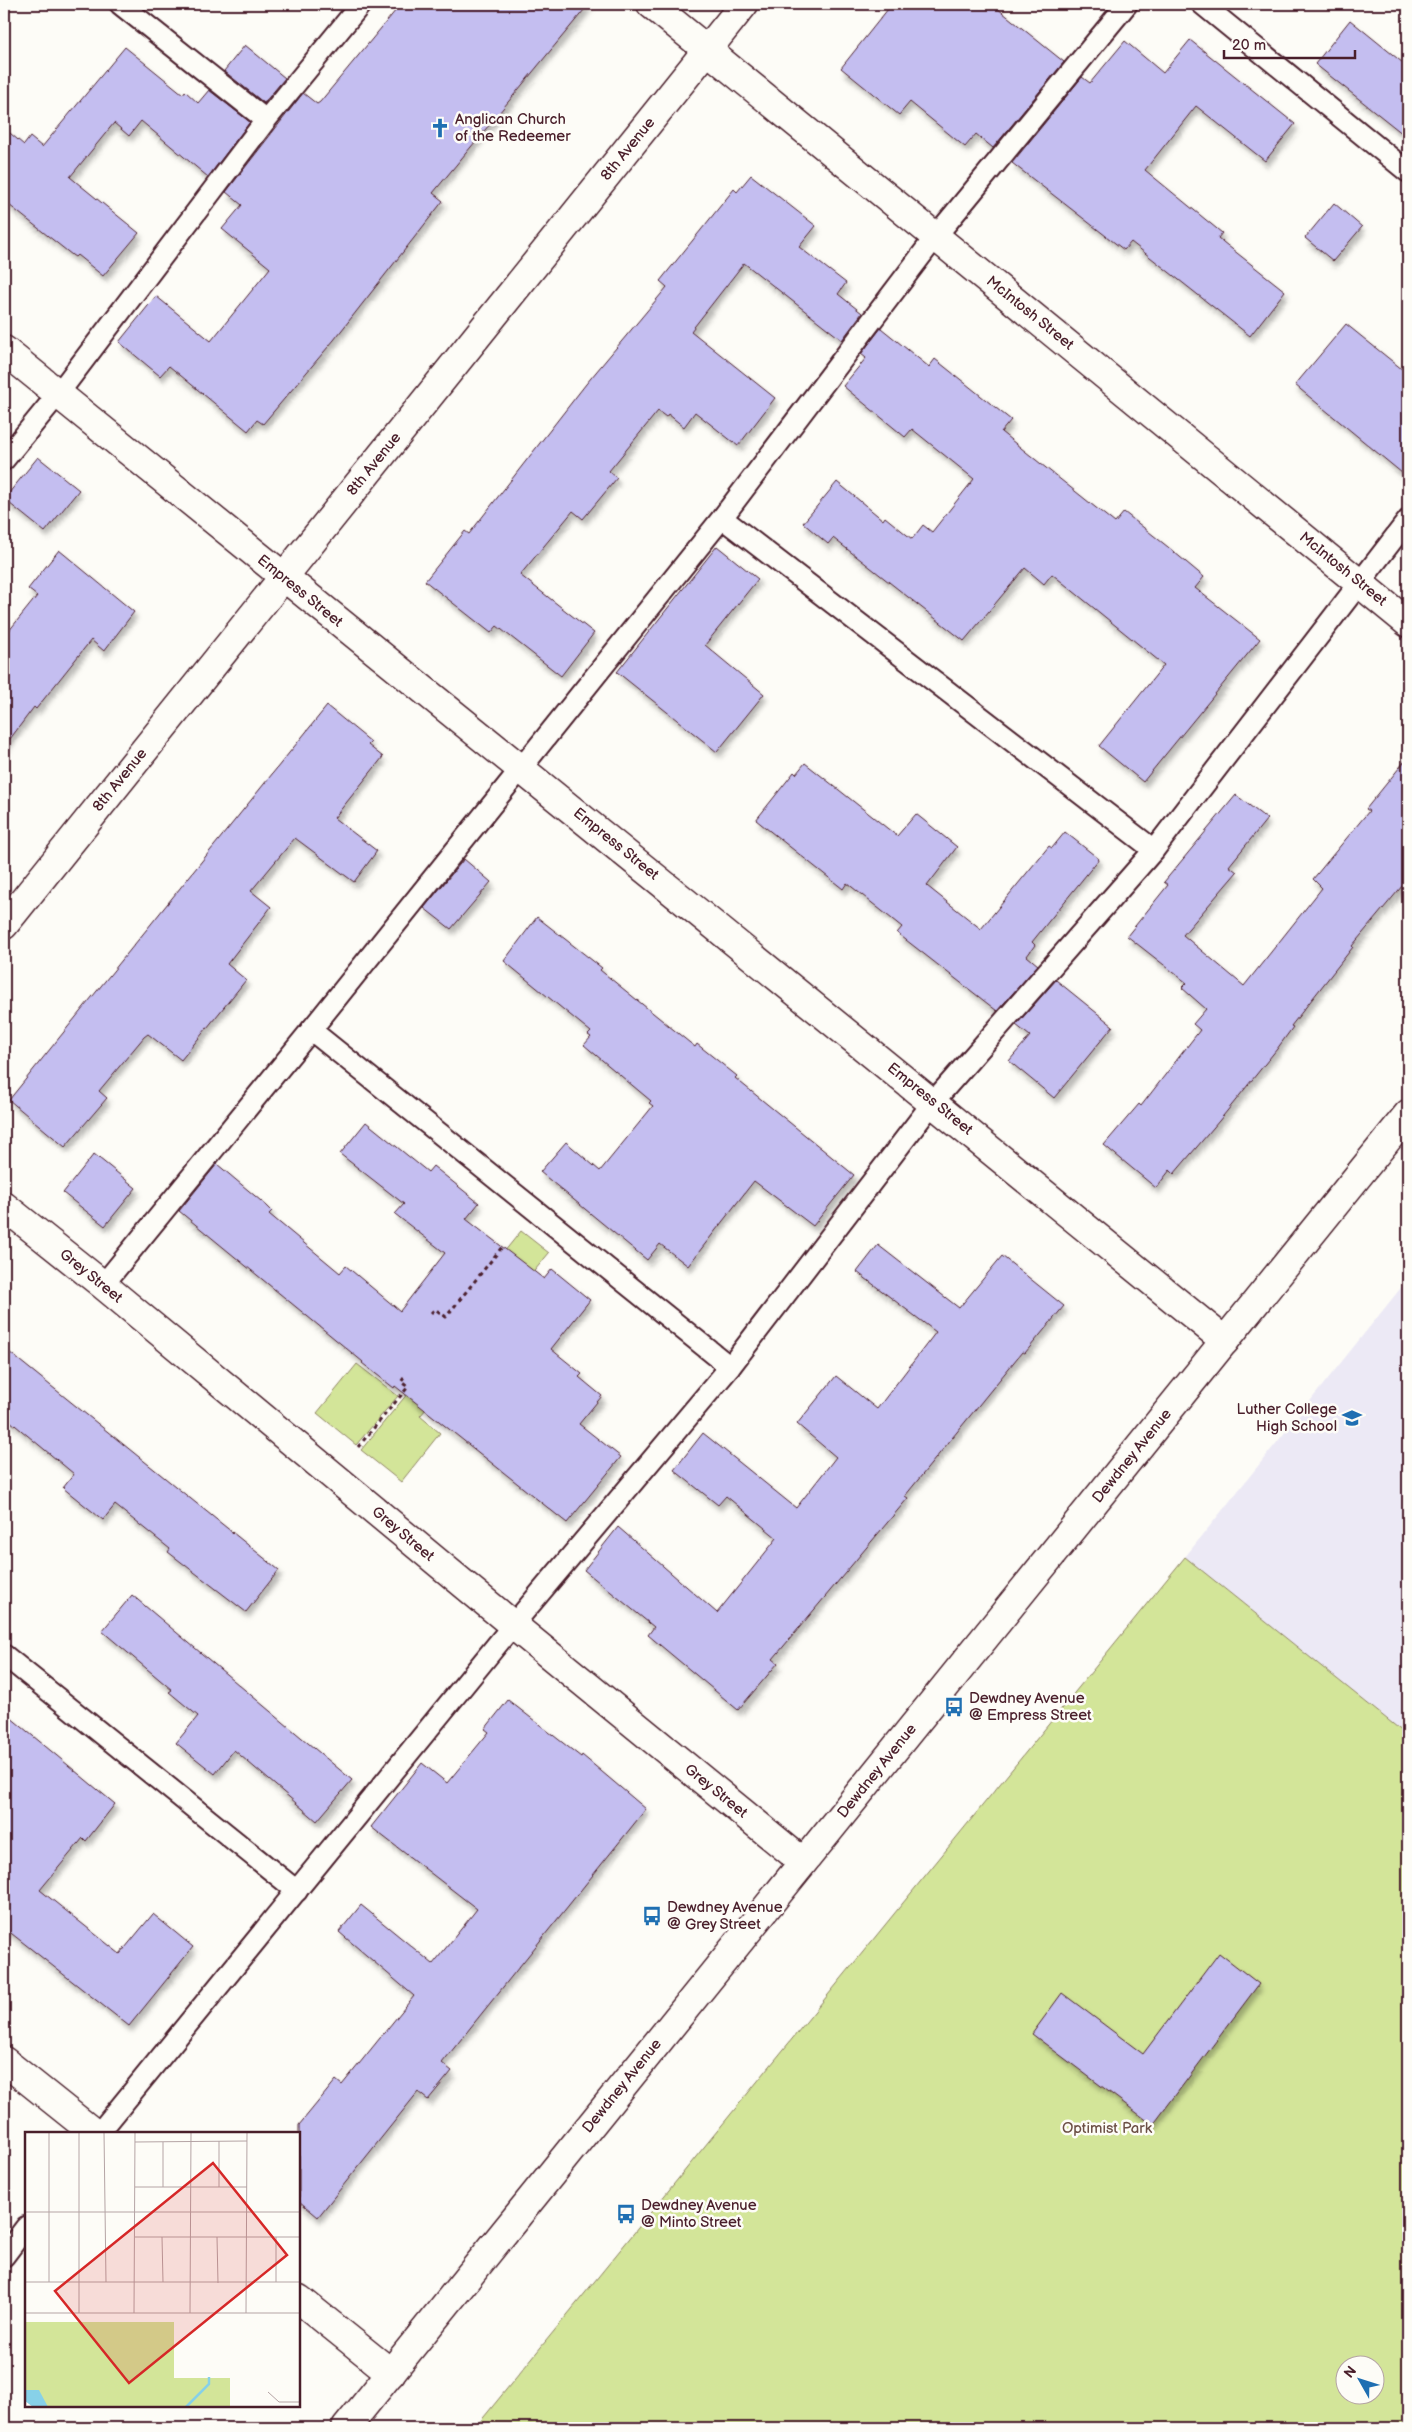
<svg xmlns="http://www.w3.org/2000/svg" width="1412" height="2432" font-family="'Balsamiq Sans',sans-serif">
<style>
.built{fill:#ece9f5}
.green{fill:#d3e599;stroke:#8e8262;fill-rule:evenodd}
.building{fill:#c4bef0;stroke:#4a1f2b;filter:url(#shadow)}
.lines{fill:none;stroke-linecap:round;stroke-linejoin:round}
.lane-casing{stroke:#4a1f2b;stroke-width:24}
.street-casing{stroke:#4a1f2b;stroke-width:31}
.secondary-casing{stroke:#4a1f2b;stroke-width:31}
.path{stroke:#4a1f2b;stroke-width:3;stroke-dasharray:4 4;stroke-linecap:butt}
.lane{stroke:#fdfcf7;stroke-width:20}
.street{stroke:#fdfcf7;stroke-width:28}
.secondary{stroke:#fdfcf7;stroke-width:28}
.labels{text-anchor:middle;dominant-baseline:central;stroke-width:5;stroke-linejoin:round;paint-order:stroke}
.poi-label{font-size:15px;fill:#4a1f2b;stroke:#fdfcf7;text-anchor:start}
.street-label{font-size:15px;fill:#4a1f2b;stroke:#fdfcf7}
.park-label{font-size:15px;fill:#6c5046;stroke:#fdfcf7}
.inset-river{fill:none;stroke:#87d1e8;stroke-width:2.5}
.inset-road{fill:none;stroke:#b5a4a5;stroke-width:1}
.view{fill:#d62828;fill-opacity:0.15;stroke:#d62828;stroke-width:2.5}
.inset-edge{fill:none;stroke:#4a1f2b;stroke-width:2.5}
</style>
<defs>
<filter id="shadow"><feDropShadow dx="3" dy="5.5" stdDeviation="2.5" flood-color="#0004"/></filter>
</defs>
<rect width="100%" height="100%" fill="#fdfcf7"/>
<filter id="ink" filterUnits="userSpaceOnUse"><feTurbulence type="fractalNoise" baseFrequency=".02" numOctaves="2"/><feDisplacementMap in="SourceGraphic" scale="10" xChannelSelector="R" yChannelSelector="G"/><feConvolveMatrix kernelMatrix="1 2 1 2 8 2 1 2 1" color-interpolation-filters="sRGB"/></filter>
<g filter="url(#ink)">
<path class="built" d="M 1408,1279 L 1408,1736 L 1185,1557 Z"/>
<g class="green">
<path d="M 521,1231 L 549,1253 L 474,1344 L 453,1315 Z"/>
<path d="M 357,1364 L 398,1396 L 356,1445 L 317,1413 Z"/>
<path d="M 408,1393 L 427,1408 L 420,1416 L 440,1433 L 401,1482 L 361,1450 Z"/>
<path d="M 1185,1557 L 1408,1736 L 1408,2428 L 475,2428 ZM 1344,2364 L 1374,2364 L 1374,2394 L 1344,2394 Z"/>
</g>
<g class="building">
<path d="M 401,4 L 589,4 L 433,193 L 443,201 L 334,340 L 263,424 L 257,420 L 248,431 L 169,366 L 160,376 L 119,342 L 156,296 L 211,341 L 270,268 L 222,229 L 242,205 L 226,192 L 303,93 L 317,104 L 320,102 Z"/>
<path d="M 892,4 L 992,4 L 1064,62 L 993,148 L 976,134 L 965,147 L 910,102 L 899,115 L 841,68 Z"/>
<path d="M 1350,20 L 1408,67 L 1408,138 L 1315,64 Z"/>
<path d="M 1190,40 L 1295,124 L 1265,161 L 1196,106 L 1145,170 L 1222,233 L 1218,238 L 1285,291 L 1250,336 L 1131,242 L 1124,250 L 1012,163 L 1082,77 L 1090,83 L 1125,41 L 1163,73 Z"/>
<path d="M 245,45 L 285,78 L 264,103 L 224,71 Z"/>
<path d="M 125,47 L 183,94 L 185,91 L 198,103 L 209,90 L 250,122 L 208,177 L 141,121 L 129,136 L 114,123 L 70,177 L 139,233 L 103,276 L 77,255 L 75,257 L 72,255 L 4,201 L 4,128 L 24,145 L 30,137 L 42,147 Z"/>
<path d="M 751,175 L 816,226 L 799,247 L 846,283 L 838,294 L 862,313 L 842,340 L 744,263 L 691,331 L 775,398 L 738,446 L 695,412 L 684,427 L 668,414 L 666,417 L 658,411 L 609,471 L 617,478 L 583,519 L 573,511 L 520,575 L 594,633 L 561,676 L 497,626 L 491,633 L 425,581 L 465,531 L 469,534 L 586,384 L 667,287 L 660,281 L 734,189 L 737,192 Z"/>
<path d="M 1334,203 L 1362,227 L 1333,261 L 1305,238 Z"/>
<path d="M 1346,324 L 1408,374 L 1408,478 L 1295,385 Z"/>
<path d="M 881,328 L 929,367 L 935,359 L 1011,420 L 1001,432 L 1115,523 L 1124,512 L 1168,547 L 1204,577 L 1195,588 L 1260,639 L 1143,782 L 1099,746 L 1164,665 L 1052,574 L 1044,584 L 1025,568 L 964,641 L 833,538 L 828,544 L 803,523 L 837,482 L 883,520 L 885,517 L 912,539 L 923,525 L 932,532 L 974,479 L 912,429 L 905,437 L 843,386 L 866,358 L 861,354 Z"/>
<path d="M 38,457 L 79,490 L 45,532 L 4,499 Z"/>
<path d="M 717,546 L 758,579 L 705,645 L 764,694 L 717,752 L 617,672 Z"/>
<path d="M 59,550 L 134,612 L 104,651 L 91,640 L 36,709 L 34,707 L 4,747 L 4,637 L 37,596 L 28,589 Z"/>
<path d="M 327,706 L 371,742 L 368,745 L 383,757 L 334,818 L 377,851 L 354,882 L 295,838 L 251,891 L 271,907 L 227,964 L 246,980 L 181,1060 L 148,1034 L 144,1037 L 99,1091 L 107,1098 L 65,1147 L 9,1100 Z"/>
<path d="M 1408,757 L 1408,879 L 1352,946 L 1353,947 L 1291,1026 L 1293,1027 L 1277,1049 L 1219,1121 L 1174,1174 L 1170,1170 L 1156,1188 L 1104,1145 L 1139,1104 L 1141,1106 L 1200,1030 L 1193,1024 L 1206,1009 L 1182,988 L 1187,983 L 1127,936 L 1168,885 L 1164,882 L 1236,795 L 1267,819 L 1229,866 L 1237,872 L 1183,935 L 1244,986 L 1322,888 L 1313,879 L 1369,811 L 1366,809 Z"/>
<path d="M 805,763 L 897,836 L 916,814 L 957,847 L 927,886 L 981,929 L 1049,846 L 1052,848 L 1065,832 L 1099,859 L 1032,942 L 1035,945 L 1027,956 L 1038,965 L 997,1011 L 897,933 L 902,927 L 847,883 L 843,889 L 756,820 L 794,772 L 796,774 Z"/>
<path d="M 464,859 L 491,882 L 451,929 L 424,908 Z"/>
<path d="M 537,917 L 602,968 L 600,970 L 695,1047 L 697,1044 L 737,1076 L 735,1078 L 854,1175 L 813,1226 L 754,1181 L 688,1266 L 660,1244 L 647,1260 L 540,1172 L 566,1142 L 600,1171 L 653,1106 L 649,1103 L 651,1101 L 584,1045 L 591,1037 L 588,1035 L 591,1032 L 504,961 Z"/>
<path d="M 1056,980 L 1113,1026 L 1054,1098 L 1009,1061 L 1030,1036 L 1016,1025 Z"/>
<path d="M 366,1122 L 428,1172 L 433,1166 L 479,1203 L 466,1219 L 544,1279 L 552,1269 L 590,1300 L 551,1349 L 582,1374 L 579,1377 L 602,1396 L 579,1424 L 621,1457 L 567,1523 L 395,1386 L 394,1388 L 362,1363 L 363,1362 L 179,1211 L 217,1164 L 267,1206 L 272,1211 L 269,1214 L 340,1273 L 346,1266 L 400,1311 L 445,1253 L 395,1214 L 404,1204 L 340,1154 Z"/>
<path d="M 94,1154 L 136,1188 L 105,1226 L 63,1193 Z"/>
<path d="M 878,1245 L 959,1308 L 1002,1256 L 1064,1306 L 1025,1353 L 1022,1352 L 905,1496 L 908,1498 L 773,1659 L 778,1663 L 738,1710 L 648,1635 L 654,1627 L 584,1570 L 618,1527 L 717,1613 L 777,1538 L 726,1496 L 718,1505 L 674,1470 L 703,1433 L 796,1508 L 836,1457 L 797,1424 L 836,1376 L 877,1409 L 936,1332 L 857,1272 Z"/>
<path d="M 4,1348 L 279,1570 L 246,1612 L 168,1552 L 170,1549 L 115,1505 L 103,1520 L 63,1488 L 74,1474 L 4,1416 Z"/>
<path d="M 132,1595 L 352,1780 L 317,1821 L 234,1750 L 215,1774 L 176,1743 L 198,1716 L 169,1692 L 172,1690 L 102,1631 Z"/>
<path d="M 508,1700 L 581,1757 L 582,1755 L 646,1809 L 442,2063 L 452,2071 L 428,2100 L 418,2092 L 318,2217 L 299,2201 L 299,2125 L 336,2080 L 342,2085 L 414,1996 L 339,1932 L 361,1905 L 433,1964 L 477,1909 L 371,1827 L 422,1763 L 447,1783 L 489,1732 L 485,1729 Z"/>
<path d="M 4,1712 L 115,1804 L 86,1841 L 83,1838 L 40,1890 L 120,1954 L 153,1914 L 193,1947 L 129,2026 L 7,1930 L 4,1934 Z"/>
<path d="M 1219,1953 L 1259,1984 L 1153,2125 L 1032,2034 L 1062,1993 L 1143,2054 Z"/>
</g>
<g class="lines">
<defs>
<g id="lane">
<path d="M 120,4 L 266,120"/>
<path d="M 1202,4 L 1408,172"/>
<path d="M 4,460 L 58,394 L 266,120 L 361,4"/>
<path d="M 722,518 L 1154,850"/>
<path d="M 311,1030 L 730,1367"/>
<path d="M 103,1285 L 311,1030 L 722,518 L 936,236 L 1127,4"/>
<path d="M 4,1655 L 297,1891"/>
<path d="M 99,2133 L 513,1625 L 730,1367 L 934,1101 L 1154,850 L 1408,520"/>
<path d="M 4,2256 L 26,2227"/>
</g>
<g id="street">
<path d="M 651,4 L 1408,623"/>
<path d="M 4,350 C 410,682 820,1008 1225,1341"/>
<path d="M 4,925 L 744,4"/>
<path d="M 4,1206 L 103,1285 L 513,1625 L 803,1862"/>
<path d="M 4,2061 L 94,2133"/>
<path d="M 299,2299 L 391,2373"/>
</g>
<path id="secondary" d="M 346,2428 L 1408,1114"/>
</defs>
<use href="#lane" class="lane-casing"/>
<use href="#street" class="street-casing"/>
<use href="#secondary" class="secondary-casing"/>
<g class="path">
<path d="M 431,1313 L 435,1309 L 446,1317 L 502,1247"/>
<path d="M 358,1447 L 408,1387 L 401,1382 L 404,1378"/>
</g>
<use href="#lane" class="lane"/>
<use href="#street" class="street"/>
<use href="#secondary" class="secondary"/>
</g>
</g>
<defs>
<symbol id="church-bare" viewBox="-9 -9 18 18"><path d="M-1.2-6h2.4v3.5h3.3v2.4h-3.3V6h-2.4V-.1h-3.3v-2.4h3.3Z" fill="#1f6fb2" stroke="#fdfcf7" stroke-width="2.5" paint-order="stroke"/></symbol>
<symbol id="school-bare" viewBox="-9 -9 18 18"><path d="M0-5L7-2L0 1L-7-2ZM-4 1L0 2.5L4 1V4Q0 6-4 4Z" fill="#1f6fb2" stroke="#fdfcf7" stroke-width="2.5" paint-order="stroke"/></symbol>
<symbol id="bus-bare" viewBox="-9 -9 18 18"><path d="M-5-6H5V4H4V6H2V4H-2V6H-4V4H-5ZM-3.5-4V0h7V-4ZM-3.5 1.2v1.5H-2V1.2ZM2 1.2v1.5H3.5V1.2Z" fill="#1f6fb2" stroke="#fdfcf7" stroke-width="2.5" paint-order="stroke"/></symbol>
</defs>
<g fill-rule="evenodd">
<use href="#church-bare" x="426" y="114" width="28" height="28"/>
<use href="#school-bare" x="1338" y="1404" width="28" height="28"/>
<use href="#bus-bare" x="940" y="1693" width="28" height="28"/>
<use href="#bus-bare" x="638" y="1902" width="28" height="28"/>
<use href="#bus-bare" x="612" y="2200" width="28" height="28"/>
</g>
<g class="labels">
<g class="poi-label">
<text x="455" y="119">Anglican Church<tspan x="455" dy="17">of the Redeemer</tspan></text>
<text x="1337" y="1409" text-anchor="end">Luther College<tspan x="1337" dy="17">High School</tspan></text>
<text x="969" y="1698">Dewdney Avenue<tspan x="969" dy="17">@ Empress Street</tspan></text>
<text x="667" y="1907">Dewdney Avenue<tspan x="667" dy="17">@ Grey Street</tspan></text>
<text x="641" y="2205">Dewdney Avenue<tspan x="641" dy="17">@ Minto Street</tspan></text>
</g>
<g class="street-label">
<text transform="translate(628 149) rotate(-51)">8th Avenue</text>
<text transform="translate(1030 313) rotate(39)">McIntosh Street</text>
<text transform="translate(374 464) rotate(-51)">8th Avenue</text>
<text transform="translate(1343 569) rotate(39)">McIntosh Street</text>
<text transform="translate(300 591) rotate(39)">Empress Street</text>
<text transform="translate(120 780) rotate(-51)">8th Avenue</text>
<text transform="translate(616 844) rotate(39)">Empress Street</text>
<text transform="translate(930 1099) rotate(39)">Empress Street</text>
<text transform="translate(91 1276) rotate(39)">Grey Street</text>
<text transform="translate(1132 1456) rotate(-51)">Dewdney Avenue</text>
<text transform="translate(403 1534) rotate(40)">Grey Street</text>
<text transform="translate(877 1771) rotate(-51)">Dewdney Avenue</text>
<text transform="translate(716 1791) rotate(39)">Grey Street</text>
<text transform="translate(622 2086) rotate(-51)">Dewdney Avenue</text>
</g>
<g class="park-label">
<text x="1107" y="2128">Optimist Park</text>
</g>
</g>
<g transform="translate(25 2132)">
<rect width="275" height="275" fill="#fdfcf7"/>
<path d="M 0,190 L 149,190 L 149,246 L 205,246 L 205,275 L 23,275 L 0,258 Z" fill="#d3e599"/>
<path d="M 0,258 L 14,258 L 23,275 L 8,275 L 0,269 Z" fill="#87d1e8"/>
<path class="inset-river" d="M 161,275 L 184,252 L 184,245"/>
<path class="inset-road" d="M 24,0 L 24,150M 54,0 L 54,181M 79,0 L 81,150M 194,9 L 194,55M 110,10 L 222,9M 110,55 L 222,55M 138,55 L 138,10M 0,80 L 275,80M 110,105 L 275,105M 137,105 L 138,150M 192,105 L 193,151M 0,150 L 275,150M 251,150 L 251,105M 0,181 L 275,181M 109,181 L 110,0M 165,181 L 166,0M 221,181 L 222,0M 243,260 L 254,270 L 275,270"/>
<path class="view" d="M 188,31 L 262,123 L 104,251 L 30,159 Z"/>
<rect width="275" height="275" class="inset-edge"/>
</g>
<rect width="1412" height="2432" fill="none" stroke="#fdfcf7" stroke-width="20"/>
<rect x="10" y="10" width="1392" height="2412" fill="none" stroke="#4a1f2b" stroke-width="2" filter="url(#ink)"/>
<g transform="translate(1360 2380) rotate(309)"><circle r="24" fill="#fdfcf7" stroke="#b5a4a5"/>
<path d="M0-4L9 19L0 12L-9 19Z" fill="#1f6fb2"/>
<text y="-8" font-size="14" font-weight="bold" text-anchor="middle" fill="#4a1f2b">N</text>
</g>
<path d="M1224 50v8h131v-8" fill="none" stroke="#4a1f2b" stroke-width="2.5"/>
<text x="1232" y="50" font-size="15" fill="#4a1f2b" stroke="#fdfcf7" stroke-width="4" paint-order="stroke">20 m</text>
</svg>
